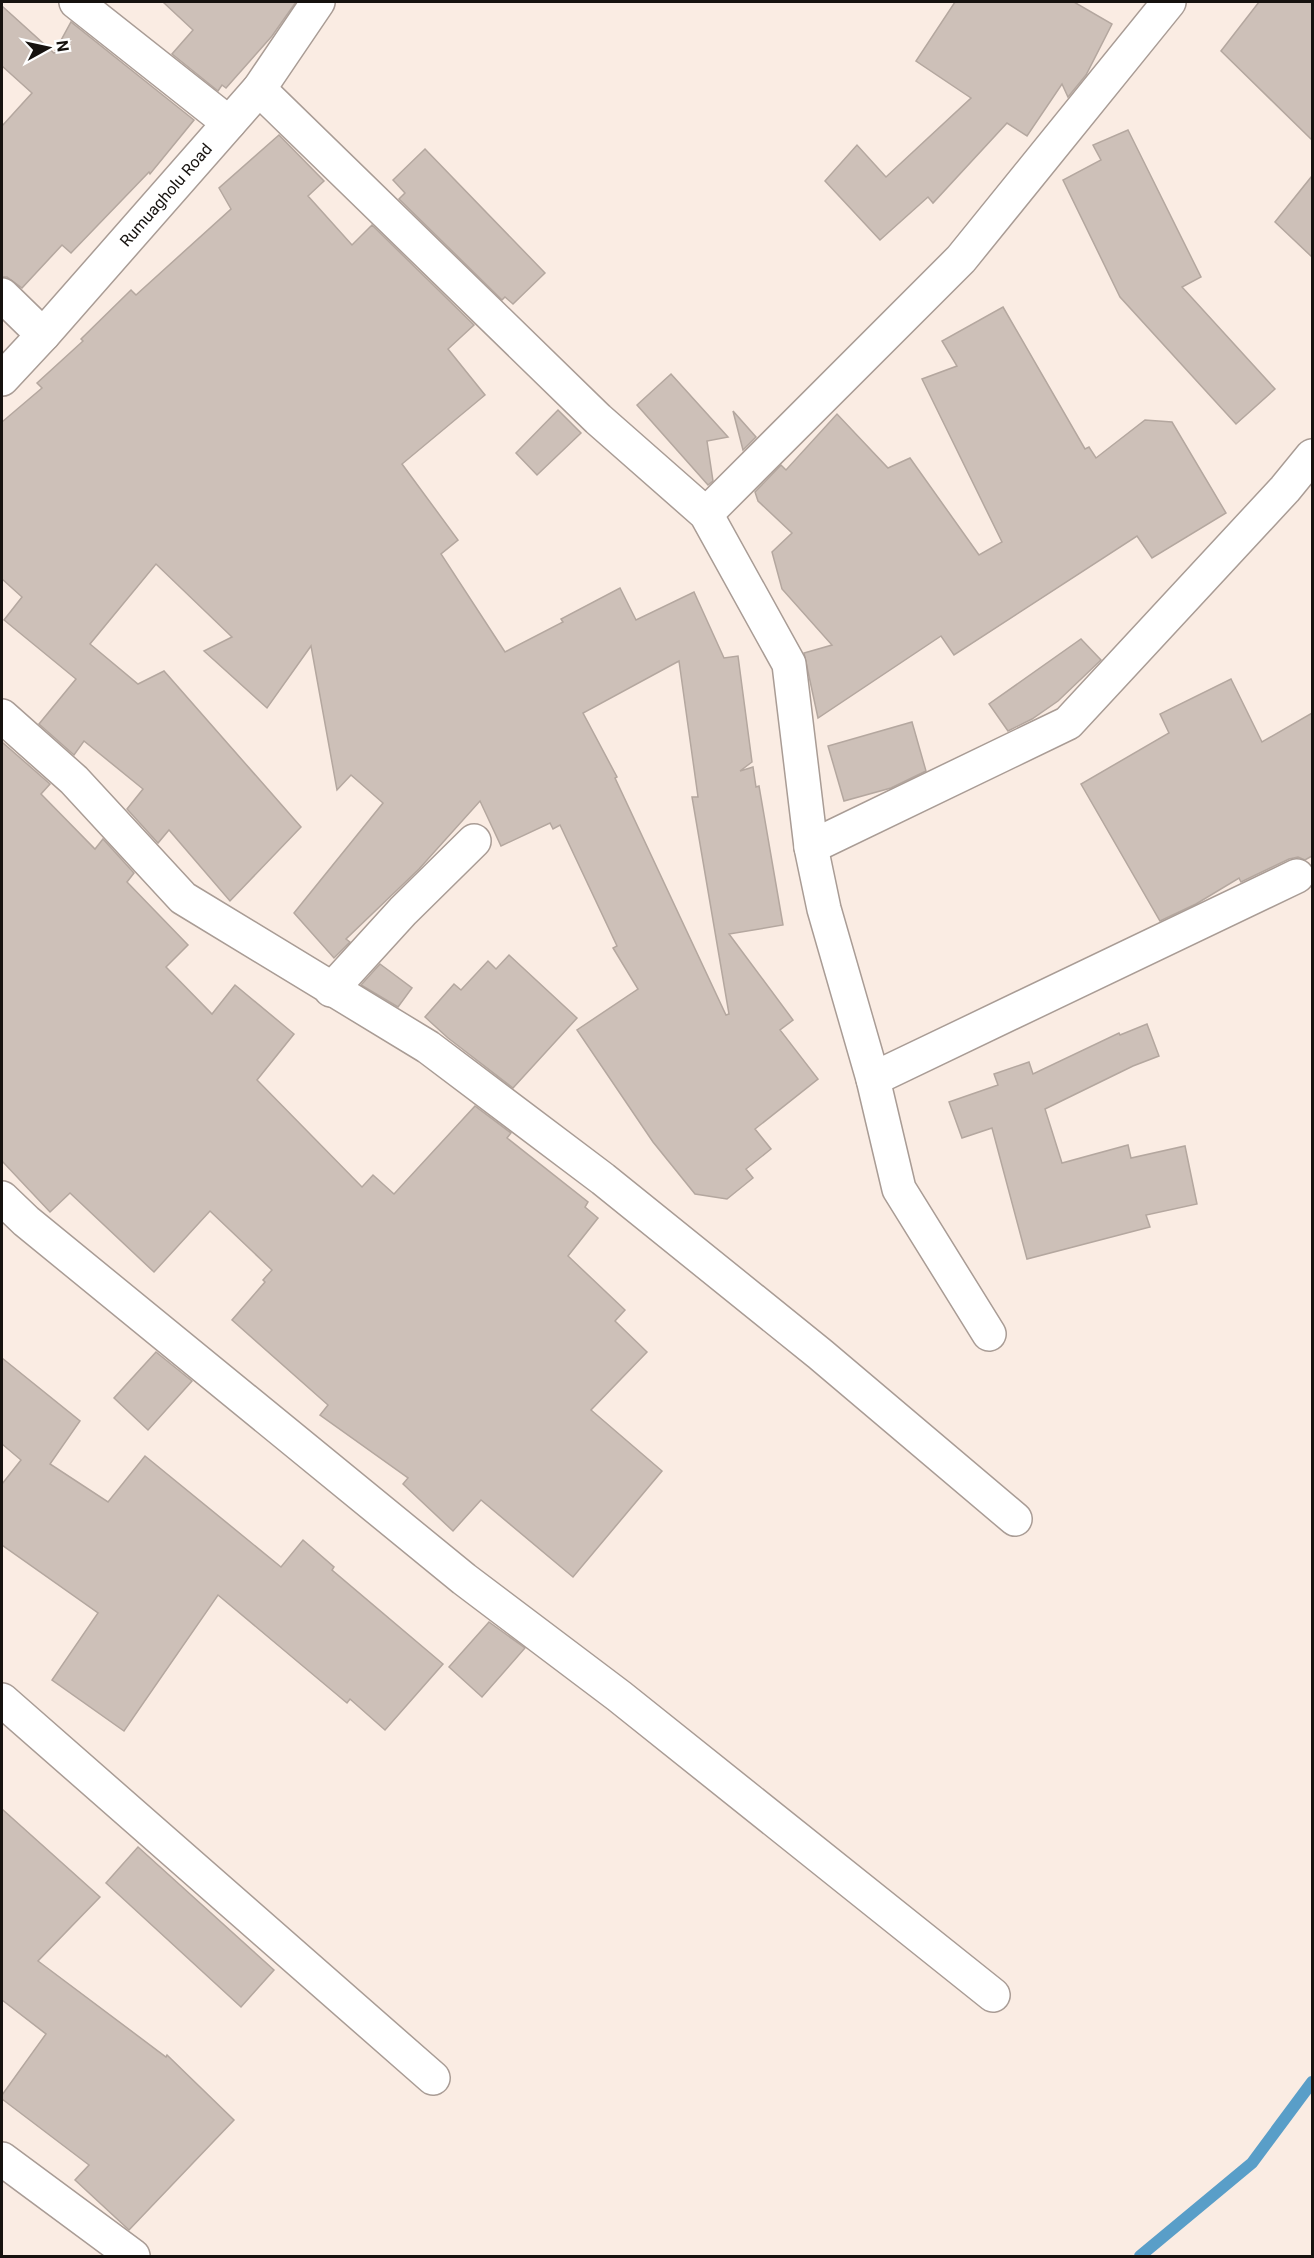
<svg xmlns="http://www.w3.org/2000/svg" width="1314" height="2258" font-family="Roboto,sans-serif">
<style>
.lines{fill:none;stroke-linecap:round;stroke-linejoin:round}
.stream{stroke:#599ec8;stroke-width:12}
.building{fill:#cdc0b8;stroke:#b4a79f;stroke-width:1.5;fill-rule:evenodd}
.minor-casing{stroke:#a99c95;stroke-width:36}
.minor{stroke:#fff;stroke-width:33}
.labels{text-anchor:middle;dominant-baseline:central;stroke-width:6;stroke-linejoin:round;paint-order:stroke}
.street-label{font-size:16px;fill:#16120f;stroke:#fff}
</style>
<rect width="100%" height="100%" fill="#faece3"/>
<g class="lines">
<path class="stream" d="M 1140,2256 L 1252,2163 L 1312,2082"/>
</g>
<g class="building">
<path d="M 163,2 L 296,2 L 272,36 L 226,88 L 222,85 L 218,91 L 172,54 L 193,30 Z"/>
<path d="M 955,2 L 1074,2 L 1112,24 L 1086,75 L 1068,97 L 1062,84 L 1027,136 L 1007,123 L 933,203 L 928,197 L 880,240 L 825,181 L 857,145 L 886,177 L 971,98 L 916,61 Z"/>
<path d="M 1259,2 L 1312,2 L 1312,140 L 1221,51 Z"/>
<path d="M 2,6 L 54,53 L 71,22 L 194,120 L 150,174 L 149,172 L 71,253 L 62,245 L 22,288 L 7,277 L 2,277 L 2,126 L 32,93 L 2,66 Z"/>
<path d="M 1128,130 L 1201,277 L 1182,287 L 1275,389 L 1236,424 L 1120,297 L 1063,180 L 1101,160 L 1093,145 Z"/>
<path d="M 279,135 L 324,181 L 308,196 L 352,245 L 372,225 L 474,325 L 448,349 L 485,395 L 402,464 L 458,540 L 441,554 L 505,652 L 563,622 L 561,619 L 620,588 L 636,620 L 694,592 L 724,658 L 738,656 L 752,762 L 740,771 L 753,767 L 756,787 L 759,786 L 783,925 L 729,934 L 793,1020 L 780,1030 L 818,1079 L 755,1129 L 771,1149 L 746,1169 L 753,1178 L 727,1199 L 695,1194 L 653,1142 L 577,1030 L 638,989 L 613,948 L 617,946 L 560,825 L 553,829 L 550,823 L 501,846 L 480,801 L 419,869 L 346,939 L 350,942 L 334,958 L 294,913 L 383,803 L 351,775 L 337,790 L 311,646 L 267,708 L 204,651 L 232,637 L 156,564 L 90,644 L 138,684 L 164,671 L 301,827 L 230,901 L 169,830 L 158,843 L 127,809 L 143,789 L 84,741 L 74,755 L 39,724 L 76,679 L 4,620 L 22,597 L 2,579 L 2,422 L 42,388 L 37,383 L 83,341 L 81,339 L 131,290 L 136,295 L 231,209 L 219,188 ZM 679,661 L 698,797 L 692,797 L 729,1014 L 726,1015 L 615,778 L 617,777 L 583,713 Z"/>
<path d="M 425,149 L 545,273 L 513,304 L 505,297 L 502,300 L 399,199 L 405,193 L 393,180 Z"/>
<path d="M 1312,176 L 1312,257 L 1275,222 Z"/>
<path d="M 1003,307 L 1085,449 L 1089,447 L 1096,458 L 1145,420 L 1172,422 L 1226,513 L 1152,558 L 1137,536 L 954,655 L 941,636 L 818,718 L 804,653 L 832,645 L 782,589 L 772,552 L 792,533 L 758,501 L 755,492 L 781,465 L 786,470 L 837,414 L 888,468 L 910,458 L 979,555 L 1002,542 L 922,379 L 957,366 L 942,341 Z"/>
<path d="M 671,374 L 728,437 L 707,441 L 713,481 L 708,485 L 637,405 Z"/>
<path d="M 558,410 L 581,433 L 537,475 L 516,453 Z"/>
<path d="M 733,411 L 756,437 L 743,450 Z"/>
<path d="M 1081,639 L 1101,660 L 1058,701 L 1032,719 L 1008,731 L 989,704 Z"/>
<path d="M 1231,679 L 1262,742 L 1312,713 L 1312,856 L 1305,860 L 1298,857 L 1289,859 L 1241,882 L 1239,878 L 1196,904 L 1160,921 L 1081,784 L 1169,733 L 1160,714 Z"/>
<path d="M 912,722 L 926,771 L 891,788 L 844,801 L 828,746 Z"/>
<path d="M 2,742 L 50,784 L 41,794 L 95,849 L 103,839 L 134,873 L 127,882 L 188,945 L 166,967 L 212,1014 L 235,985 L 294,1034 L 257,1080 L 362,1187 L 373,1175 L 394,1194 L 475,1106 L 511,1133 L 507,1138 L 588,1202 L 585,1207 L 598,1218 L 568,1256 L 625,1310 L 615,1321 L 647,1352 L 591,1410 L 662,1471 L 573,1577 L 481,1500 L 453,1531 L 403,1484 L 408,1478 L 320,1415 L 328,1405 L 232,1320 L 265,1282 L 263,1280 L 272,1270 L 210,1211 L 154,1272 L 70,1193 L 50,1212 L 2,1161 Z"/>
<path d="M 509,955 L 577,1018 L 513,1088 L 448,1038 L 425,1017 L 454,984 L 461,990 L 488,961 L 496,969 Z"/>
<path d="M 380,964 L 412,988 L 398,1007 L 361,985 Z"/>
<path d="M 1147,1024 L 1159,1056 L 1133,1066 L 1045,1109 L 1062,1163 L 1128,1145 L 1131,1158 L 1185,1146 L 1197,1204 L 1146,1215 L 1150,1227 L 1027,1259 L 992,1128 L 962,1138 L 949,1102 L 998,1085 L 994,1074 L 1029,1062 L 1033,1074 L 1119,1033 L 1120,1035 Z"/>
<path d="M 156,1352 L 192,1381 L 148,1430 L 114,1398 Z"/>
<path d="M 2,1358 L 80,1421 L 50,1464 L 108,1502 L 145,1456 L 281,1567 L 303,1540 L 334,1567 L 332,1570 L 443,1664 L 385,1730 L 350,1699 L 347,1703 L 218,1595 L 124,1731 L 52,1680 L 98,1613 L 2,1545 L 2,1484 L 21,1460 L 2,1444 Z"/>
<path d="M 489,1622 L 525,1648 L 482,1697 L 449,1667 Z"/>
<path d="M 2,1809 L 100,1897 L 38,1961 L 166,2057 L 167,2055 L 234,2120 L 129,2230 L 75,2180 L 89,2165 L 2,2099 L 2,2095 L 46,2034 L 2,2000 Z"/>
<path d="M 138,1847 L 274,1970 L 241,2007 L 106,1883 Z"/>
</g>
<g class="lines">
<defs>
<g id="minor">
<path d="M 76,2 L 229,123"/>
<path d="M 259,89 L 598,419 L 706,514 L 789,664 L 811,847 L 824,909 L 873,1079 L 899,1189 L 989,1334"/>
<path d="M 2,295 L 43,335"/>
<path d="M 2,379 L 43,335 L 259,89 L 318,2"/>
<path d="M 706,514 L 961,259 L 1169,2"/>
<path d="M 2,716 L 74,780 L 183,898 L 428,1047 L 603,1179 L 820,1354 L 1015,1519"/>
<path d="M 811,847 L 1068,723 L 1285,489 L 1312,456"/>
<path d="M 331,990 L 403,911 L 474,841"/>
<path d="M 873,1079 L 1297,876"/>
<path d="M 2,1198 L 26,1221 L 464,1579 L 619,1696 L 993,1995"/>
<path d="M 2,1700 L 433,2078"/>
<path d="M 2,2159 L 133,2256"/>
</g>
</defs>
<use href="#minor" class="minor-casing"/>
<use href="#minor" class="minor"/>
</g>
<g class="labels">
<g class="street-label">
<text transform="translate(166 195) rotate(-49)">Rumuagholu Road</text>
</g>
</g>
<rect width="1314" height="2258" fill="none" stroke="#16120f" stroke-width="6"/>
<g transform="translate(48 48) rotate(82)" stroke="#ffffff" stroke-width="4.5" paint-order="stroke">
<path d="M0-4.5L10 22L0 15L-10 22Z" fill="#16120f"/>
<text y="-9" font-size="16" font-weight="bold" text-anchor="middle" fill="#16120f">N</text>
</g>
</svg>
